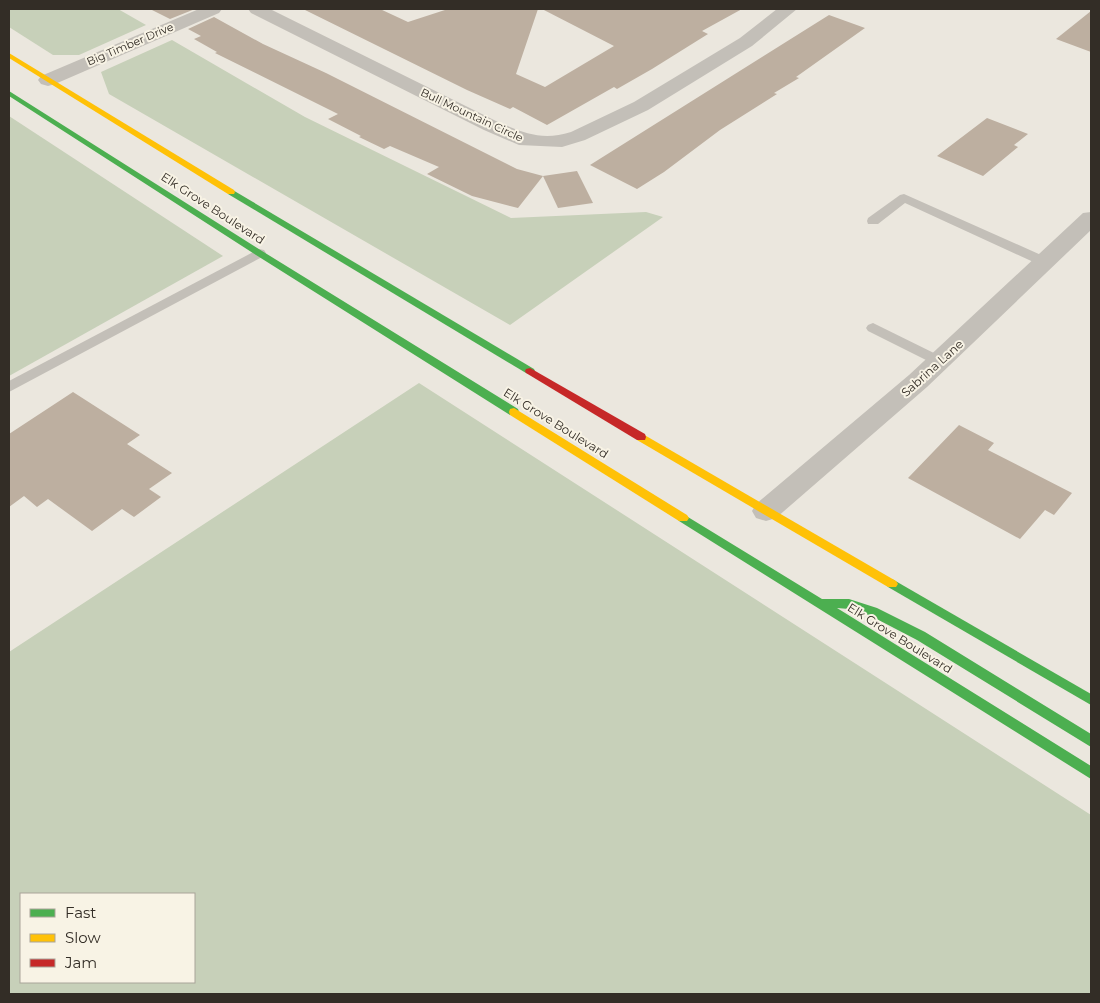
<svg xmlns="http://www.w3.org/2000/svg" width="1100" height="1003" font-family="Montserrat,sans-serif">
<style>
.green{fill:#c7d0b9;fill-rule:evenodd}
.building{fill:#bdafa0}
.lines{fill:none;stroke-linecap:round;stroke-linejoin:round}
.lane{fill:#c3bfb8;fill-rule:evenodd}
.street{fill:#c3bfb8;fill-rule:evenodd}
.fast{fill:#4caf50;fill-rule:evenodd}
.slow{fill:#ffc107;fill-rule:evenodd}
.jam{fill:#c62828;fill-rule:evenodd}
.labels{text-anchor:middle;dominant-baseline:central;stroke-width:4;stroke-linejoin:round;paint-order:stroke}
.far-street-label{font-size:11px;fill:#332d26;stroke:#f8f3e5}
.street-label{font-size:12px;fill:#332d26;stroke:#f8f3e5}
</style>
<rect width="100%" height="100%" fill="#ebe7de"/>
<g class="green">
<path d="M 9,9 L 118,9 L 146,25 L 79,55 L 53,55 L 9,27 Z"/>
<path d="M 172,40 L 305,117 L 511,218 L 646,212 L 663,217 L 510,325 L 109,94 L 101,72 Z"/>
<path d="M 9,116 L 223,256 L 9,376 Z"/>
<path d="M 419,383 L 1091,815 L 1091,994 L 9,994 L 9,652 ZM 21,894 L 194,894 L 194,982 L 21,982 Z"/>
</g>
<g class="building">
<path d="M 150,9 L 195,9 L 170,19 Z"/>
<path d="M 303,9 L 380,9 L 408,22 L 448,9 L 538,9 L 516,74 L 545,87 L 614,46 L 542,9 L 742,9 L 702,31 L 708,34 L 652,69 L 617,89 L 614,87 L 547,125 L 513,107 L 510,109 L 467,90 Z"/>
<path d="M 1091,11 L 1091,52 L 1056,39 Z"/>
<path d="M 829,15 L 865,28 L 796,77 L 799,78 L 774,93 L 777,94 L 720,130 L 664,172 L 637,189 L 590,165 Z"/>
<path d="M 214,17 L 263,44 L 326,73 L 517,169 L 543,176 L 577,171 L 593,203 L 558,208 L 543,176 L 518,208 L 472,196 L 427,174 L 439,167 L 390,146 L 384,149 L 359,137 L 361,136 L 328,119 L 338,114 L 215,53 L 217,52 L 194,39 L 201,36 L 188,29 Z"/>
<path d="M 987,118 L 1028,134 L 1014,145 L 1018,147 L 983,176 L 937,156 Z"/>
<path d="M 73,392 L 140,435 L 127,444 L 172,473 L 149,489 L 161,497 L 134,517 L 122,509 L 92,531 L 48,499 L 37,507 L 24,496 L 9,507 L 9,434 Z"/>
<path d="M 959,425 L 994,443 L 988,450 L 1072,493 L 1054,515 L 1045,510 L 1020,539 L 908,478 Z"/>
</g>
<g class="lines">
<g class="lane">
<path d="M 904,194 L 1050,259 L 1052,262 L 1050,265 L 1040,265 L 905,203 L 878,224 L 868,224 L 867,221 L 868,218 L 900,195 Z"/>
<path d="M 259,249 L 264,250 L 266,253 L 264,256 L 9,392 L 9,381 Z"/>
<path d="M 873,323 L 944,358 L 946,361 L 944,364 L 934,364 L 868,331 L 866,328 L 868,325 Z"/>
</g>
<g class="street">
<path d="M 199,9 L 222,9 L 219,13 L 55,84 L 48,86 L 41,84 L 38,80 L 41,76 Z"/>
<path d="M 248,9 L 270,9 L 498,122 C 524,133 542,141 571,132 L 634,102 L 740,38 L 777,9 L 797,9 L 752,46 L 648,110 L 585,140 L 562,147 L 519,145 L 484,130 L 251,13 Z"/>
<path d="M 1091,212 L 1091,230 L 927,387 L 776,518 L 766,521 L 756,518 L 752,511 L 756,504 L 909,375 L 1083,213 Z"/>
</g>
<g class="fast">
<path d="M 9,91 L 262,251 L 518,409 L 519,412 L 518,415 L 510,415 L 256,255 L 9,96 Z"/>
<path d="M 231,189 L 534,369 L 535,371 L 530,374 L 526,373 L 228,194 L 228,190 Z"/>
<path d="M 683,514 L 822,599 L 849,599 L 877,608 L 925,632 L 1091,734 L 1091,747 L 917,640 L 869,615 L 849,609 L 837,608 L 1091,766 L 1091,779 L 679,521 L 677,518 Z"/>
<path d="M 892,579 L 1091,694 L 1091,705 L 888,587 L 886,584 L 888,581 Z"/>
</g>
<g class="slow">
<path d="M 9,53 L 234,190 L 235,192 L 234,194 L 228,194 L 9,58 Z"/>
<path d="M 514,408 L 687,515 L 689,518 L 687,521 L 679,521 L 510,415 L 509,412 L 510,409 Z"/>
<path d="M 641,433 L 896,581 L 898,584 L 896,587 L 888,587 L 637,440 L 636,437 L 637,434 Z"/>
</g>
<path class="jam" d="M 530,368 L 645,434 L 646,437 L 645,440 L 637,440 L 526,373 L 525,371 L 526,369 Z"/>
</g>
<g class="labels">
<g class="far-street-label">
<text transform="translate(130 44) rotate(-23)">Big Timber Drive</text>
<text transform="translate(472 115) rotate(25)">Bull Mountain Circle</text>
</g>
<g class="street-label">
<text transform="translate(213 208) rotate(33)">Elk Grove Boulevard</text>
<text transform="translate(932 368) rotate(-42)">Sabrina Lane</text>
<text transform="translate(556 423) rotate(32)">Elk Grove Boulevard</text>
<text transform="translate(900 638) rotate(32)">Elk Grove Boulevard</text>
</g>
</g>
<rect width="1100" height="1003" fill="none" stroke="#332d26" stroke-width="20"/>
<rect x="20" y="893" width="175" height="90" fill="#f8f3e5" stroke="#a9a499"/>
<rect x="30" y="909" width="25" height="8" fill="#4caf50" stroke="#a9a499"/>
<text x="65" y="918" font-size="15" fill="#332d26">Fast</text>
<rect x="30" y="934" width="25" height="8" fill="#ffc107" stroke="#a9a499"/>
<text x="65" y="943" font-size="15" fill="#332d26">Slow</text>
<rect x="30" y="959" width="25" height="8" fill="#c62828" stroke="#a9a499"/>
<text x="65" y="968" font-size="15" fill="#332d26">Jam</text>
</svg>
